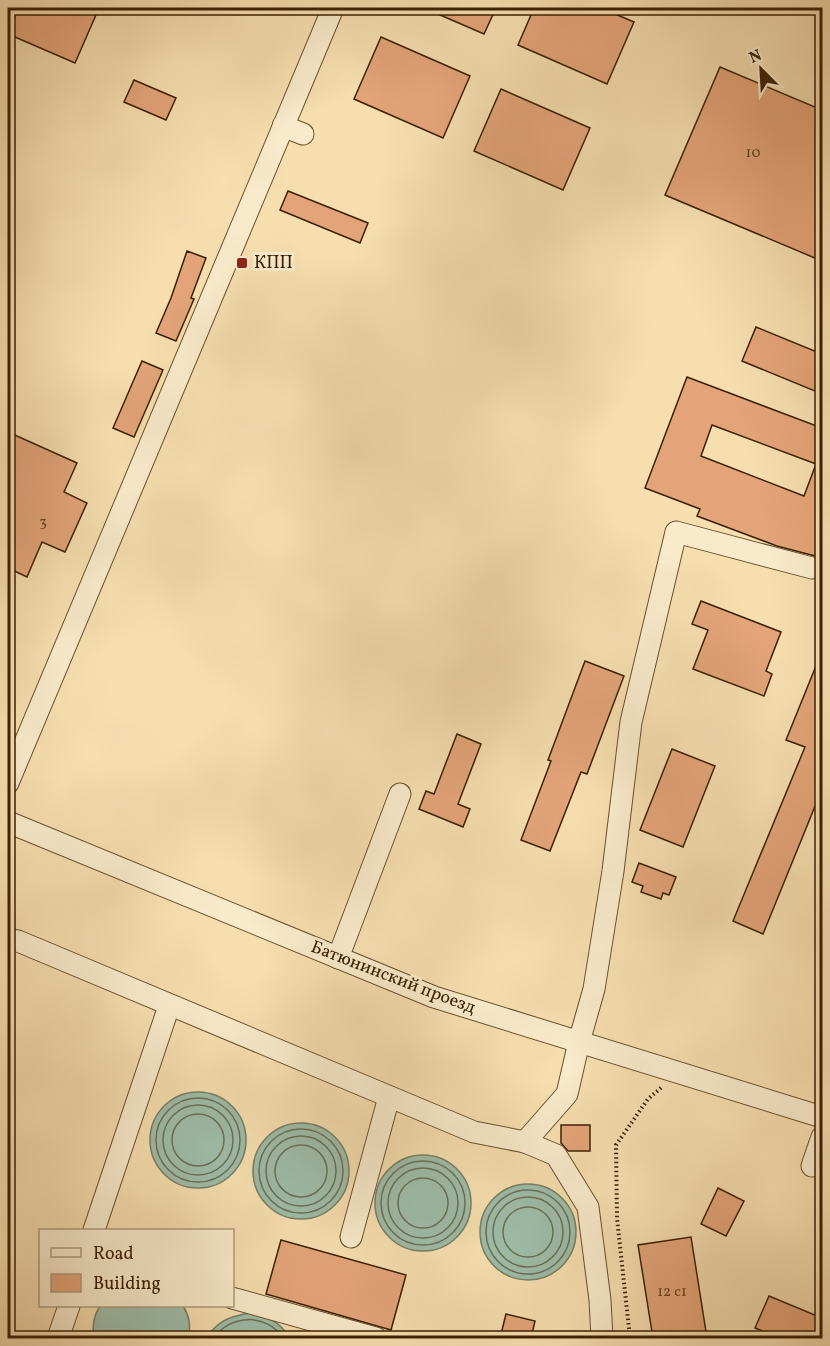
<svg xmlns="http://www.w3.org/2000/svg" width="830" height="1346" font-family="Vollkorn,serif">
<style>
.water{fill:#9dbca8;stroke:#767e66;stroke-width:1.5}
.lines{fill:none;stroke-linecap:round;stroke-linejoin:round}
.shore{stroke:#6c6e55;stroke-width:1.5}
.building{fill:#e3a479;stroke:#3b2102;stroke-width:1.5;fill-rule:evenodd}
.minor-casing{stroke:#6a502d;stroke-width:23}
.path{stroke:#3b2102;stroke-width:4;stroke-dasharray:1.5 3;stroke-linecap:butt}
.minor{stroke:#f9eacb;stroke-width:21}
.poi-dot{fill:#8f2418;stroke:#f9eacb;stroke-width:2}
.labels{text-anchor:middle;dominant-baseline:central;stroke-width:6;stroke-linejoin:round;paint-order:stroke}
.number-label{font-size:15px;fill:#654220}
.poi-label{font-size:18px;fill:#3b2102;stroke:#f9eacb;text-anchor:start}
.street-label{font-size:18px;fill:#3b2102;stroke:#f9eacb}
</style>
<rect width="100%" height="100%" fill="#f6deaf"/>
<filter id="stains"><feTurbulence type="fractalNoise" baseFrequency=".00333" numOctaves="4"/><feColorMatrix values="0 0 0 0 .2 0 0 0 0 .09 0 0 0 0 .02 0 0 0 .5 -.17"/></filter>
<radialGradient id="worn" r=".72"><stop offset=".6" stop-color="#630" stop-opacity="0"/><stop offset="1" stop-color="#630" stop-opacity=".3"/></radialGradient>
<g class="water">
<circle cx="198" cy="1140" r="48"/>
<circle cx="301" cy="1171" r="48"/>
<circle cx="423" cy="1203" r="48"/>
<circle cx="528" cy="1232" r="48"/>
<path d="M 100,1306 L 183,1306 C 189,1315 191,1327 188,1338 L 94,1338 C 92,1327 94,1315 100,1306 Z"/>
<path d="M 249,1313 C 269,1317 279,1321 290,1338 L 206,1338 C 218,1321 228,1317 249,1313 Z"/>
</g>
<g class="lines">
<g class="shore">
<circle cx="198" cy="1140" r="42"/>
<circle cx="198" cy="1140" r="35"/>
<circle cx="198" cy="1140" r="26"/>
<circle cx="301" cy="1171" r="42"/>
<circle cx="301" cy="1171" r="35"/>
<circle cx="301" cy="1171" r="26"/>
<circle cx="423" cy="1203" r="42"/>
<circle cx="423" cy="1203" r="35"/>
<circle cx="423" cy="1203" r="25"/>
<circle cx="528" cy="1232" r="42"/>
<circle cx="528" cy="1232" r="35"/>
<circle cx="528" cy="1232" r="25"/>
<path d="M 214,1338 C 230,1314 267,1313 283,1338"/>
</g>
</g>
<g class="building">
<path d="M 18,8 L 99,8 L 75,63 L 8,34 Z"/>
<path d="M 424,8 L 496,8 L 484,34 Z"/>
<path d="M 534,8 L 601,8 L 634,22 L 607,84 L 518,45 Z"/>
<path d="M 381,37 L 470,76 L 443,138 L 354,99 Z"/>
<path d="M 720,67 L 822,110 L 822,261 L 665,195 Z"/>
<path d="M 134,80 L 176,98 L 166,120 L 124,102 Z"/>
<path d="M 501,89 L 590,128 L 563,190 L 474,151 Z"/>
<path d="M 288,191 L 368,223 L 360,243 L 280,210 Z"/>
<path d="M 187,251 L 206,258 L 191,298 L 194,299 L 176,341 L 156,333 L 171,298 Z"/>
<path d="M 756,327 L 822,354 L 822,394 L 742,361 Z"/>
<path d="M 142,361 L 163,370 L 134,437 L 113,428 Z"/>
<path d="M 687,377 L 822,428 L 822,561 L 815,556 L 777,546 L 697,516 L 700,509 L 645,488 ZM 712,425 L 816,464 L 804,496 L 701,456 Z"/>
<path d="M 8,432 L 77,463 L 64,492 L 87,503 L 65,552 L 42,542 L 27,577 L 8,568 Z"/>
<path d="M 701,601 L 781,632 L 766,671 L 772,674 L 764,696 L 693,669 L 708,630 L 692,624 Z"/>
<path d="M 822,651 L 822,789 L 763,934 L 733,921 L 805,747 L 786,740 Z"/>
<path d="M 585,661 L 624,676 L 587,774 L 581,772 L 550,851 L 521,840 L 551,761 L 548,760 Z"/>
<path d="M 457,734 L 481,744 L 458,804 L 470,809 L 463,827 L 419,809 L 426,791 L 434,794 Z"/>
<path d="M 672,749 L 715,766 L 683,847 L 640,830 Z"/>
<path d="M 639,863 L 676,877 L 669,895 L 663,893 L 661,899 L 641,892 L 643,886 L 632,882 Z"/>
<path d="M 561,1125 L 590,1125 L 590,1151 L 568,1151 L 561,1143 Z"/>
<path d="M 718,1188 L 744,1201 L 726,1236 L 701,1224 Z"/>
<path d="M 691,1237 L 707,1338 L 653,1338 L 638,1245 Z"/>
<path d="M 281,1240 L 406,1275 L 391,1330 L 266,1294 Z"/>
<path d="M 769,1296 L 822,1318 L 822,1338 L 781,1338 L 755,1328 Z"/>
<path d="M 506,1314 L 535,1321 L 531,1338 L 500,1338 Z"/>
</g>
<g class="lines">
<defs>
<g id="minor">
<path d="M 283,126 L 303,134"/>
<path d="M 8,783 L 333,8"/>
<path d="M 8,822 L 434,997 L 822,1117"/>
<path d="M 8,939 L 18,941 L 474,1132 L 525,1142 L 556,1155 L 588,1207 L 600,1300 L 602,1338"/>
<path d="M 338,958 L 400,794"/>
<path d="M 525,1142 L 567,1094 L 579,1042 L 594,989 L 613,871 L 631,722 L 676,532 L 812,568"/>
<path d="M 812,1166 L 822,1137"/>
<path d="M 94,1230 L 169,1006"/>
<path d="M 351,1237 L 389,1097"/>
<path d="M 232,1298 L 376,1338"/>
<path d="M 58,1338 L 69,1306"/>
</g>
</defs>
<use href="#minor" class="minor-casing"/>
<path class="path" d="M 630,1338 L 617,1218 L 616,1145 L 648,1099 L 662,1087"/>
<use href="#minor" class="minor"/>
</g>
<rect class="poi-dot" x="236" y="257" width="12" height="12" rx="3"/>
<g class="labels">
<g class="number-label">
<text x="753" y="153">10</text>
<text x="43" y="522">3</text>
<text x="672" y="1292">12 с1</text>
</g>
<g class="poi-label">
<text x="254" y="263">КПП</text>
</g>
<g class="street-label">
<text transform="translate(393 978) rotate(21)">Батюнинский проезд</text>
</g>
</g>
<rect width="830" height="1346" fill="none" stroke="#f6deaf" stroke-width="30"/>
<rect x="9" y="9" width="812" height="1328" fill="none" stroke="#3b2102" stroke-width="3"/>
<rect x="15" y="15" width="800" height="1316" fill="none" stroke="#3b2102" stroke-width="1.5"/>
<rect x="39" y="1229" width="195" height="78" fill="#f9eacb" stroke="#ad9a7b" stroke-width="1.5"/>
<rect x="51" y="1248" width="30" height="9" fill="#f9eacb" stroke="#ad9a7b" stroke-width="1.5"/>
<text x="93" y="1259" font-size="18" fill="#3b2102">Road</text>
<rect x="51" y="1274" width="30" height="18" fill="#e3a479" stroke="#ad9a7b" stroke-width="1.5"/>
<text x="93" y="1289" font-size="18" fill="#3b2102">Building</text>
<g transform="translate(761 69) rotate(336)" stroke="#f9eacb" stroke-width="4.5" paint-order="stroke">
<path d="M0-4.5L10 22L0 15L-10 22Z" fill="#3b2102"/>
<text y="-9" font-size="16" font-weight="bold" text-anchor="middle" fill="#3b2102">N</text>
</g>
<rect width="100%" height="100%" filter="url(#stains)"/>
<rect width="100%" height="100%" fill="url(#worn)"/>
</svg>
